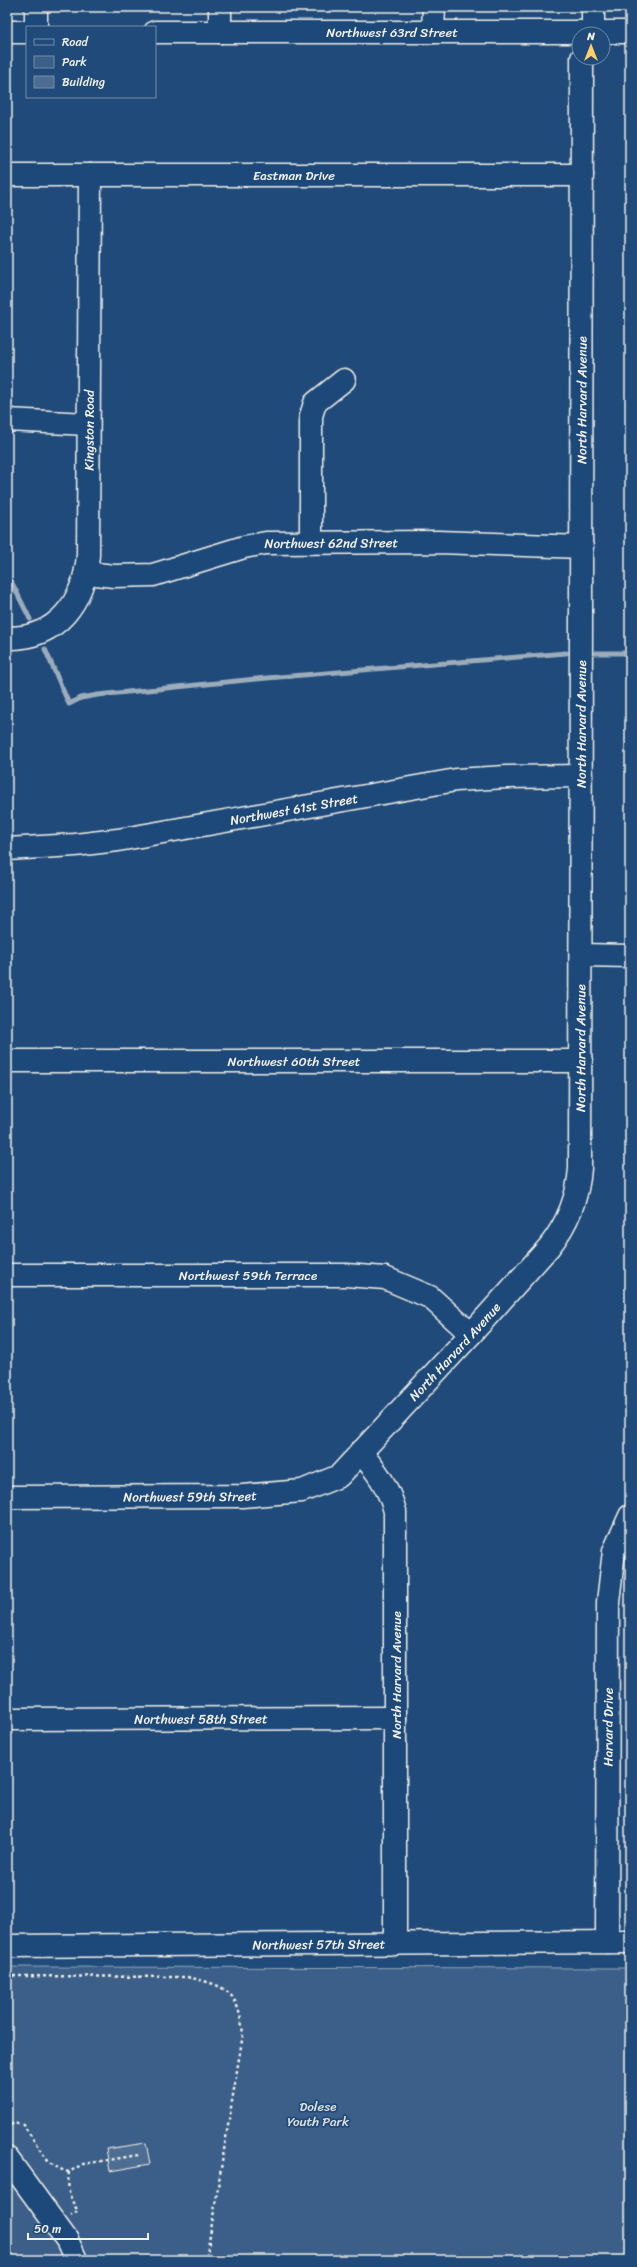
<svg xmlns="http://www.w3.org/2000/svg" width="637" height="2267" font-family="Sriracha,sans-serif">
<style>
.green{fill:#3a5f88;stroke:#97a8b8}
.lines{fill:none;stroke-linecap:round;stroke-linejoin:round}
.stream{stroke:#9cacbb;stroke-width:5}
.building{fill:#4d6e92;stroke:#f4f1e8}
.minor-casing{stroke:#f4f1e8;stroke-width:25}
.major-casing{stroke:#f4f1e8;stroke-width:25}
.path{stroke:#f4f1e8;stroke-width:2.5;stroke-dasharray:3 3;stroke-linecap:butt}
.minor{stroke:#1f4a7a;stroke-width:22}
.major{stroke:#1f4a7a;stroke-width:22}
.labels{text-anchor:middle;dominant-baseline:central;stroke-width:3.5;stroke-linejoin:round;paint-order:stroke}
.street-label{font-size:13px;fill:#f4f1e8;stroke:#1f4a7a}
.park-label{font-size:13px;fill:#e1e2de;stroke:#1f4a7a}
</style>
<rect width="100%" height="100%" fill="#1f4a7a"/>
<filter id="ink" filterUnits="userSpaceOnUse"><feTurbulence type="fractalNoise" baseFrequency=".025" numOctaves="2"/><feDisplacementMap in="SourceGraphic" scale="8" xChannelSelector="R" yChannelSelector="G"/><feConvolveMatrix kernelMatrix="1 2 1 2 8 2 1 2 1" color-interpolation-filters="sRGB"/></filter>
<g filter="url(#ink)">
<path class="green" d="M 7,1967 L 630,1968 L 630,2260 L 7,2260 Z"/>
<g class="lines">
<g class="stream">
<path d="M 7,580 L 12,583 L 30,619"/>
<path d="M 45,649 L 69,704 L 81,698 L 98,695 L 267,678 L 566,653"/>
<path d="M 596,653 L 630,653"/>
</g>
</g>
<path class="building" d="M 146,2143 L 150,2164 L 110,2171 L 106,2149 Z"/>
<g class="lines">
<defs>
<g id="minor">
<path d="M 36,7 L 36,27"/>
<path d="M 220,32 L 220,7"/>
<path d="M 433,32 L 434,7"/>
<path d="M 593,32 L 593,7"/>
<path id="s1" d="M 7,175 L 582,175"/>
<path d="M 7,420 L 88,424"/>
<path d="M 311,541 L 311,416 L 315,403 L 344,380"/>
<path id="s2" d="M 87,573 L 114,576 L 153,575 L 244,547 L 266,543 L 439,542 L 582,547"/>
<path id="s3" d="M 7,638 C 58,639 84,601 88,555 L 90,175"/>
<path id="s4" d="M 7,849 L 75,845 L 118,840 L 456,780 L 506,777 L 581,776"/>
<path d="M 581,955 L 630,956"/>
<path id="s5" d="M 7,1061 L 581,1061"/>
<path id="s6" d="M 7,1275 L 346,1275 L 385,1278 L 430,1297 L 471,1334"/>
<path d="M 360,1452 C 376,1470 388,1486 395,1511 L 395,1944"/>
<path id="s7" d="M 7,1497 L 242,1496 L 302,1491 L 339,1476 L 471,1334 L 549,1247 C 568,1223 578,1198 580,1168 L 582,58"/>
<path id="s8" d="M 7,1719 L 395,1718"/>
<path id="s9" d="M 607,1942 L 608,1602 L 614,1551 L 630,1516"/>
<path id="s10" d="M 7,1946 L 630,1942"/>
<path d="M 7,2158 L 67,2240 L 76,2260"/>
</g>
<g id="major">
<path d="M 7,32 L 27,32"/>
<path id="s11" d="M 155,32 L 630,32"/>
</g>
</defs>
<use href="#minor" class="minor-casing"/>
<use href="#major" class="major-casing"/>
<g class="path">
<path d="M 7,1976 L 187,1977 C 228,1986 238,1991 243,2034 L 206,2260"/>
<path d="M 7,2130 L 13,2123 L 23,2125 C 38,2143 45,2167 69,2172 L 83,2164 L 139,2155"/>
<path d="M 69,2172 C 67,2188 69,2198 78,2211 L 71,2215"/>
</g>
<use href="#minor" class="minor"/>
<use href="#major" class="major"/>
</g>
</g>
<g class="labels">
<g class="street-label">
<text stroke="none"><textPath href="#s11" startOffset="237">Northwest 63rd Street</textPath></text>
<text stroke="none"><textPath href="#s1" startOffset="287">Eastman Drive</textPath></text>
<text stroke="none"><textPath href="#s7" startOffset="1500">North Harvard Avenue</textPath></text>
<text stroke="none"><textPath href="#s3" startOffset="254">Kingston Road</textPath></text>
<text stroke="none"><textPath href="#s2" startOffset="249">Northwest 62nd Street</textPath></text>
<text stroke="none"><textPath href="#s7" startOffset="1176">North Harvard Avenue</textPath></text>
<text stroke="none"><textPath href="#s4" startOffset="290">Northwest 61st Street</textPath></text>
<text stroke="none"><textPath href="#s7" startOffset="852">North Harvard Avenue</textPath></text>
<text stroke="none"><textPath href="#s5" startOffset="287">Northwest 60th Street</textPath></text>
<text stroke="none"><textPath href="#s6" startOffset="241">Northwest 59th Terrace</textPath></text>
<text stroke="none"><textPath href="#s7" startOffset="505">North Harvard Avenue</textPath></text>
<text stroke="none"><textPath href="#s7" startOffset="183">Northwest 59th Street</textPath></text>
<text transform="translate(396 1675) rotate(-90)">North Harvard Avenue</text>
<text stroke="none"><textPath href="#s8" startOffset="194">Northwest 58th Street</textPath></text>
<text stroke="none"><textPath href="#s9" startOffset="215">Harvard Drive</textPath></text>
<text stroke="none"><textPath href="#s10" startOffset="312">Northwest 57th Street</textPath></text>
</g>
<g class="park-label">
<text x="318" y="2106">Dolese<tspan x="318" dy="15">Youth Park</tspan></text>
</g>
</g>
<rect width="637" height="2267" fill="none" stroke="#1f4a7a" stroke-width="24"/>
<rect x="12" y="12" width="613" height="2243" fill="none" stroke="#f4f1e8" stroke-width="1.5" filter="url(#ink)"/>
<rect x="26" y="26" width="130" height="72" fill="#1f4a7a" stroke="#748da6"/>
<rect x="34" y="39" width="20" height="6" fill="#1f4a7a" stroke="#748da6"/>
<text x="62" y="46" font-size="12" fill="#f4f1e8">Road</text>
<rect x="34" y="56" width="20" height="12" fill="#3a5f88" stroke="#748da6"/>
<text x="62" y="66" font-size="12" fill="#f4f1e8">Park</text>
<rect x="34" y="76" width="20" height="12" fill="#4d6e92" stroke="#748da6"/>
<text x="62" y="86" font-size="12" fill="#f4f1e8">Building</text>
<g transform="translate(591 46)"><circle r="19" fill="#1f4a7a" stroke="#748da6"/>
<path d="M0-3L7 15L0 10L-7 15Z" fill="#ffd166"/>
<text y="-6" font-size="11" font-weight="bold" text-anchor="middle" fill="#f4f1e8">N</text>
</g>
<path d="M28 2233v6h120v-6" fill="none" stroke="#f4f1e8" stroke-width="2"/>
<text x="34" y="2233" font-size="12" fill="#f4f1e8" stroke="#1f4a7a" stroke-width="3" paint-order="stroke">50 m</text>
</svg>
